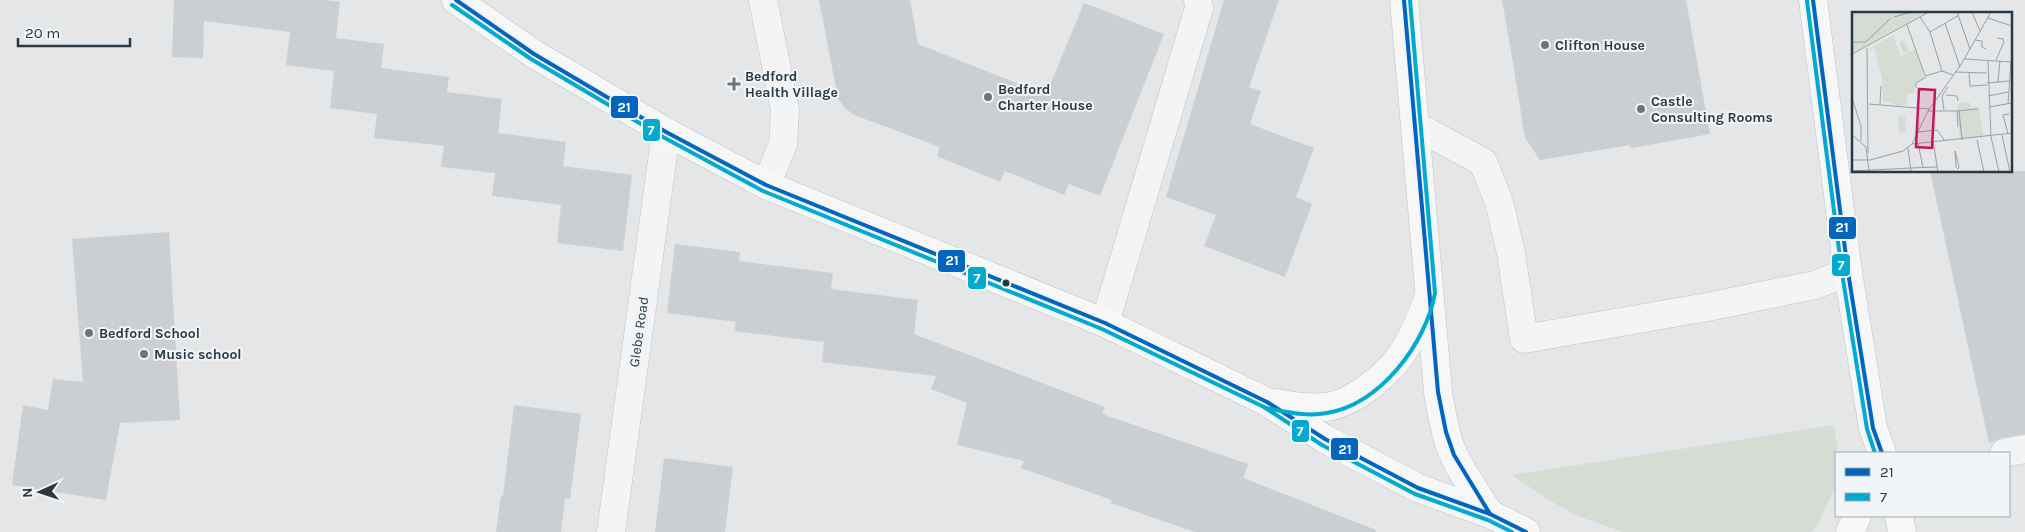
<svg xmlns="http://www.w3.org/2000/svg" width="2025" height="532" font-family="Karla,sans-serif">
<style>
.green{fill:#d6dcd4}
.building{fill:#cccfd1}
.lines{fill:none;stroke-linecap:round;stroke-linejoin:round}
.minor-casing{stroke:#c2c4c6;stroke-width:29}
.major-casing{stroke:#c0c3c6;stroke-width:29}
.minor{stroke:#f3f4f6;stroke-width:28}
.major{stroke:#f7f7f7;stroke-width:28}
.bus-1-casing{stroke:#f1f5f8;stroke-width:8}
.bus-2-casing{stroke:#f1f5f8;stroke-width:8}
.bus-1{stroke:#0065bd;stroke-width:4}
.bus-2{stroke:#00a9ce;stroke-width:4}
.poi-dot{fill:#6a757d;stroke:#f1f5f8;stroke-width:2}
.bus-dot{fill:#293843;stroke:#f1f5f8;stroke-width:2}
.labels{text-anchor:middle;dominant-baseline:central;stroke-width:4;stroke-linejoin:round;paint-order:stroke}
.poi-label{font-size:14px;font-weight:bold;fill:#293843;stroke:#f1f5f8;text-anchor:start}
.street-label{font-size:14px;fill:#293843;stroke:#f1f5f8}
.inset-road{fill:none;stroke:#99a0a6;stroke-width:1}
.view{fill:#c2185b;fill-opacity:0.15;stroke:#c2185b;stroke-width:2.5}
.inset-edge{fill:none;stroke:#293843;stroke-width:2.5}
.line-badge{stroke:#f1f5f8;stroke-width:2}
.badge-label{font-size:14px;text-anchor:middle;font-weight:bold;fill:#fff}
</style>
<rect width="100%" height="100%" fill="#e4e6e8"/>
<path class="green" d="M 1834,425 L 1838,453 L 1836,453 L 1836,486 L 1817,525 L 1810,532 L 1623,532 L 1575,515 L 1544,497 L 1512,475 Z"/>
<g class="building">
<path d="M 174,0 L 325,0 L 340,2 L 336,38 L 384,44 L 381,68 L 449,77 L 447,92 L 502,99 L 498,133 L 566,142 L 563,166 L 632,175 L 623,251 L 557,243 L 561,205 L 492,196 L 495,173 L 441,167 L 444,146 L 374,138 L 377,114 L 330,108 L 334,71 L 286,65 L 290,32 L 204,21 L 203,58 L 172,57 Z"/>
<path d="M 819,0 L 910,0 L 918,44 L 1046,95 L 1084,3 L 1164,34 L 1100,196 L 1069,184 L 1064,195 L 1005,171 L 1000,182 L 937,156 L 940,147 L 854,115 L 845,108 L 838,99 Z"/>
<path d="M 1224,0 L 1279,0 L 1249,87 L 1261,91 L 1250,124 L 1314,148 L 1296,197 L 1312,204 L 1285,277 L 1204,246 L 1216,215 L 1166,197 Z"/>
<path d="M 1502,0 L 1686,0 L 1710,134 L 1631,148 L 1630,145 L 1540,160 L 1525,138 L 1514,70 L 1516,70 L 1514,69 Z"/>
<path d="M 1930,171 L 2025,171 L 2025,434 L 2001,438 L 1989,443 Z"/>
<path d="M 169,232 L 180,420 L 120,423 L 106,500 L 12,485 L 23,405 L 48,410 L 53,379 L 83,382 L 72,239 Z"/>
<path d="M 675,244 L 740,252 L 739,261 L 833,273 L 831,289 L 918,300 L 914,334 L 1105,407 L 1102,414 L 1248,464 L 1243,478 L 1376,530 L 1375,532 L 1195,532 L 1111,503 L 1112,500 L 1021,468 L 1024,461 L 957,445 L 967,403 L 931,389 L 936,376 L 822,362 L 824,342 L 734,331 L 736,322 L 667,313 Z"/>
<path d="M 514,405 L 581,414 L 570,499 L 565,499 L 561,532 L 496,532 L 501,496 L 503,496 Z"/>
<path d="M 664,458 L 733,467 L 725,532 L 655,532 Z"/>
</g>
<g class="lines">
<defs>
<g id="minor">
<path d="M 763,0 L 785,110 L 783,144 L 766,185"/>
<path d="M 1416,126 L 1483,162 L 1499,202 L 1511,253 L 1524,339 L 1707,307 L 1815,285 L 1848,272"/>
<path d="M 1105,323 L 1199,8 L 1198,0"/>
<path d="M 2004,453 L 2025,449"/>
<path d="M 611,532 L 666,132"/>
</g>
<g id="major">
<path d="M 456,0 L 534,54 L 666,132 L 766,185 L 1105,323 L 1267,402 L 1325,439 L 1418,488 L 1490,514 L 1526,532"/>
<path d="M 1404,0 L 1438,392 C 1441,410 1444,428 1450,446 C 1459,470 1476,492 1490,514"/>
<path d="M 1813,0 L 1848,272 L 1873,428 L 1882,453"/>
<path d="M 1276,403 C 1292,406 1309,409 1325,407 C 1354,404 1392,372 1406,347 C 1416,332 1422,315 1428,298"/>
<path d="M 1899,516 L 1902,532"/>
<path d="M 1850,532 L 1857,516"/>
</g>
</defs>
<use href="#minor" class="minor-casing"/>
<use href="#major" class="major-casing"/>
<use href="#minor" class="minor"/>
<use href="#major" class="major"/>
<defs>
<g id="bus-1">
<path d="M 456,0 L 534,54 L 666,132 L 766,185 L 1105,323 L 1267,402 L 1325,439 L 1418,488 L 1490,514 L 1526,532"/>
<path d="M 1404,0 L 1438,392 L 1446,432 L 1454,455 L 1490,514"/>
<path d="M 1813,0 L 1848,272 L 1873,428 L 1882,453"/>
</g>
<g id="bus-2">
<path d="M 1807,1 L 1842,273 L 1867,429 L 1875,453"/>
<path d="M 452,5 L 531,59 L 663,137 L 763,191 L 1102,329 L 1264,407 L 1322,445 L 1415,494 L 1488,520 L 1512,532"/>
<path d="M 1266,408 C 1286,412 1307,417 1327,413 C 1380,404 1426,344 1435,293 L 1410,0"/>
</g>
</defs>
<use href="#bus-1" class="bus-1-casing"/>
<use href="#bus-2" class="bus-2-casing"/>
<use href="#bus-1" class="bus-1"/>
<use href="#bus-2" class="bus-2"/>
</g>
<g class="poi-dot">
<circle cx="1545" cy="45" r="5"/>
<path d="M731.5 76.5h5v5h5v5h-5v5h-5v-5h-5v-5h5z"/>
<circle cx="988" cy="97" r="5"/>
<circle cx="1641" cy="109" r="5"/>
<circle cx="89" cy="333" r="5"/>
<circle cx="144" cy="354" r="5"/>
</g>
<circle class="bus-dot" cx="1006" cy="283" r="4.5"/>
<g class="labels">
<g class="poi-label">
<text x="1555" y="45">Clifton House</text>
<text x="745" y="76">Bedford<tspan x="745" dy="16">Health Village</tspan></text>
<text x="998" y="89">Bedford<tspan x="998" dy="16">Charter House</tspan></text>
<text x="1651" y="101">Castle<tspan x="1651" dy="16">Consulting Rooms</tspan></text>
<text x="99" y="333">Bedford School</text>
<text x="154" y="354">Music school</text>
</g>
<g class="street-label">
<text transform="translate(639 332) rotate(-82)">Glebe Road</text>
</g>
</g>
<g transform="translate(1852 12)">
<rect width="160" height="160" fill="#e4e6e8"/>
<path d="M 0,0 L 75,0 L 0,41 ZM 55,15 L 41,24 L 49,44 L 56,40 L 51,40 L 47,30 L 52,28 L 57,40 L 64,37 L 72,67 L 63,72 L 63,81 L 55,82 L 55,92 L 45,95 L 40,90 L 31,90 L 30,66 L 22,35 L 18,40 L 19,91 L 18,36 ZM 108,90 L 117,90 L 119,96 L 127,95 L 131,125 L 108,127 L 105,97 ZM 53,104 L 54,119 L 47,122 L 46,105 Z" fill="#d6dcd4"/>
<path class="inset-road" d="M 105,0 L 118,37M 120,0 L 128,19M 42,5 L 60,0M 68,5 L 78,20 L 90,59M 136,6 L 160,14M 93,11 L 108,55M 55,13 L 73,64 L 90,59 L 101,63M 78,20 L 107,3M 123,28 L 130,29 L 130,35 L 134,37M 0,30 L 14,30 L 39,6M 15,36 L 16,141M 0,42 L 77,0M 113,47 L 159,50 L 156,92M 144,48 L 152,30 L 151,27 L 145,26M 136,49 L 139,125 L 147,160M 103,60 L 135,61M 117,61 L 118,74 L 135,73M 146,70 L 148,49M 135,71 L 157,69M 64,76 L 64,71 L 74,65M 94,83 L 105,84 L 106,89M 136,84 L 156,80M 0,86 L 9,114 L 9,129M 17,92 L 77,97M 28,92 L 29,74M 137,95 L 160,91M 92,98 L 90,84 L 96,75M 76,99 L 105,99 L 106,115M 105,99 L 125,97M 107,99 L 110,128M 66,120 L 85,118 L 93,129M 156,122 L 151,103 L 157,102M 0,123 L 14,135 L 17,160M 150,123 L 158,160M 125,128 L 132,160M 81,129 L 86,160M 66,131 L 71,156M 60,132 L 160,121M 56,136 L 59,160M 103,139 L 107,155 L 106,157 L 104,155 ZM 0,148 L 18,148 L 51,139 L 60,132 L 76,99 L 110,51 L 139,0M 59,156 L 85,155M 0,159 L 59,156"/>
<path class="view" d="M 67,77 L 83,78 L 80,136 L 64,135 Z"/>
<rect width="160" height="160" class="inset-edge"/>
</g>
<g class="line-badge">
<rect x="610" y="95" width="29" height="24" rx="5" fill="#0065bd"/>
<rect x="642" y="118" width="19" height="24" rx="5" fill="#00a9ce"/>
<rect x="1828" y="216" width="29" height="24" rx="5" fill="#0065bd"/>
<rect x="937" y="249" width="29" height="24" rx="5" fill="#0065bd"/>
<rect x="1831" y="253" width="20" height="24" rx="5" fill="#00a9ce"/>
<rect x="967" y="266" width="20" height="24" rx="5" fill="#00a9ce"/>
<rect x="1291" y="419" width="19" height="24" rx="5" fill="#00a9ce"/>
<rect x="1330" y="437" width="29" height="24" rx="5" fill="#0065bd"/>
</g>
<g class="badge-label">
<text x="624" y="112">21</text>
<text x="651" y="135">7</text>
<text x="1842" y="232">21</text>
<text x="952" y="265">21</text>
<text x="1841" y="270">7</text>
<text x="977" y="283">7</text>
<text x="1300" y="436">7</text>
<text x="1345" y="454">21</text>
</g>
<rect x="1835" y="452" width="175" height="65" fill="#f1f5f8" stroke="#a1a9b0"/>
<rect x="1845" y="468" width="25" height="8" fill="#0065bd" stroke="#a1a9b0"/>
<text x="1880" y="477" font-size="15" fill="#293843">21</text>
<rect x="1845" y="493" width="25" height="8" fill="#00a9ce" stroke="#a1a9b0"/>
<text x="1880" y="502" font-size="15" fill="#293843">7</text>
<g transform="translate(40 492) rotate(267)" stroke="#f1f5f8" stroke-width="4" paint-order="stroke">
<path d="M0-4L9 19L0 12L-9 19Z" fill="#293843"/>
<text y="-8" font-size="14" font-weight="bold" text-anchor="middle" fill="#293843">N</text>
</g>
<path d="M18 38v8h112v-8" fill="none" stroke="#293843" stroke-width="2.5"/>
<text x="25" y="38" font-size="15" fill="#293843" stroke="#f1f5f8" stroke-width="4" paint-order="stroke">20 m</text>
</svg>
